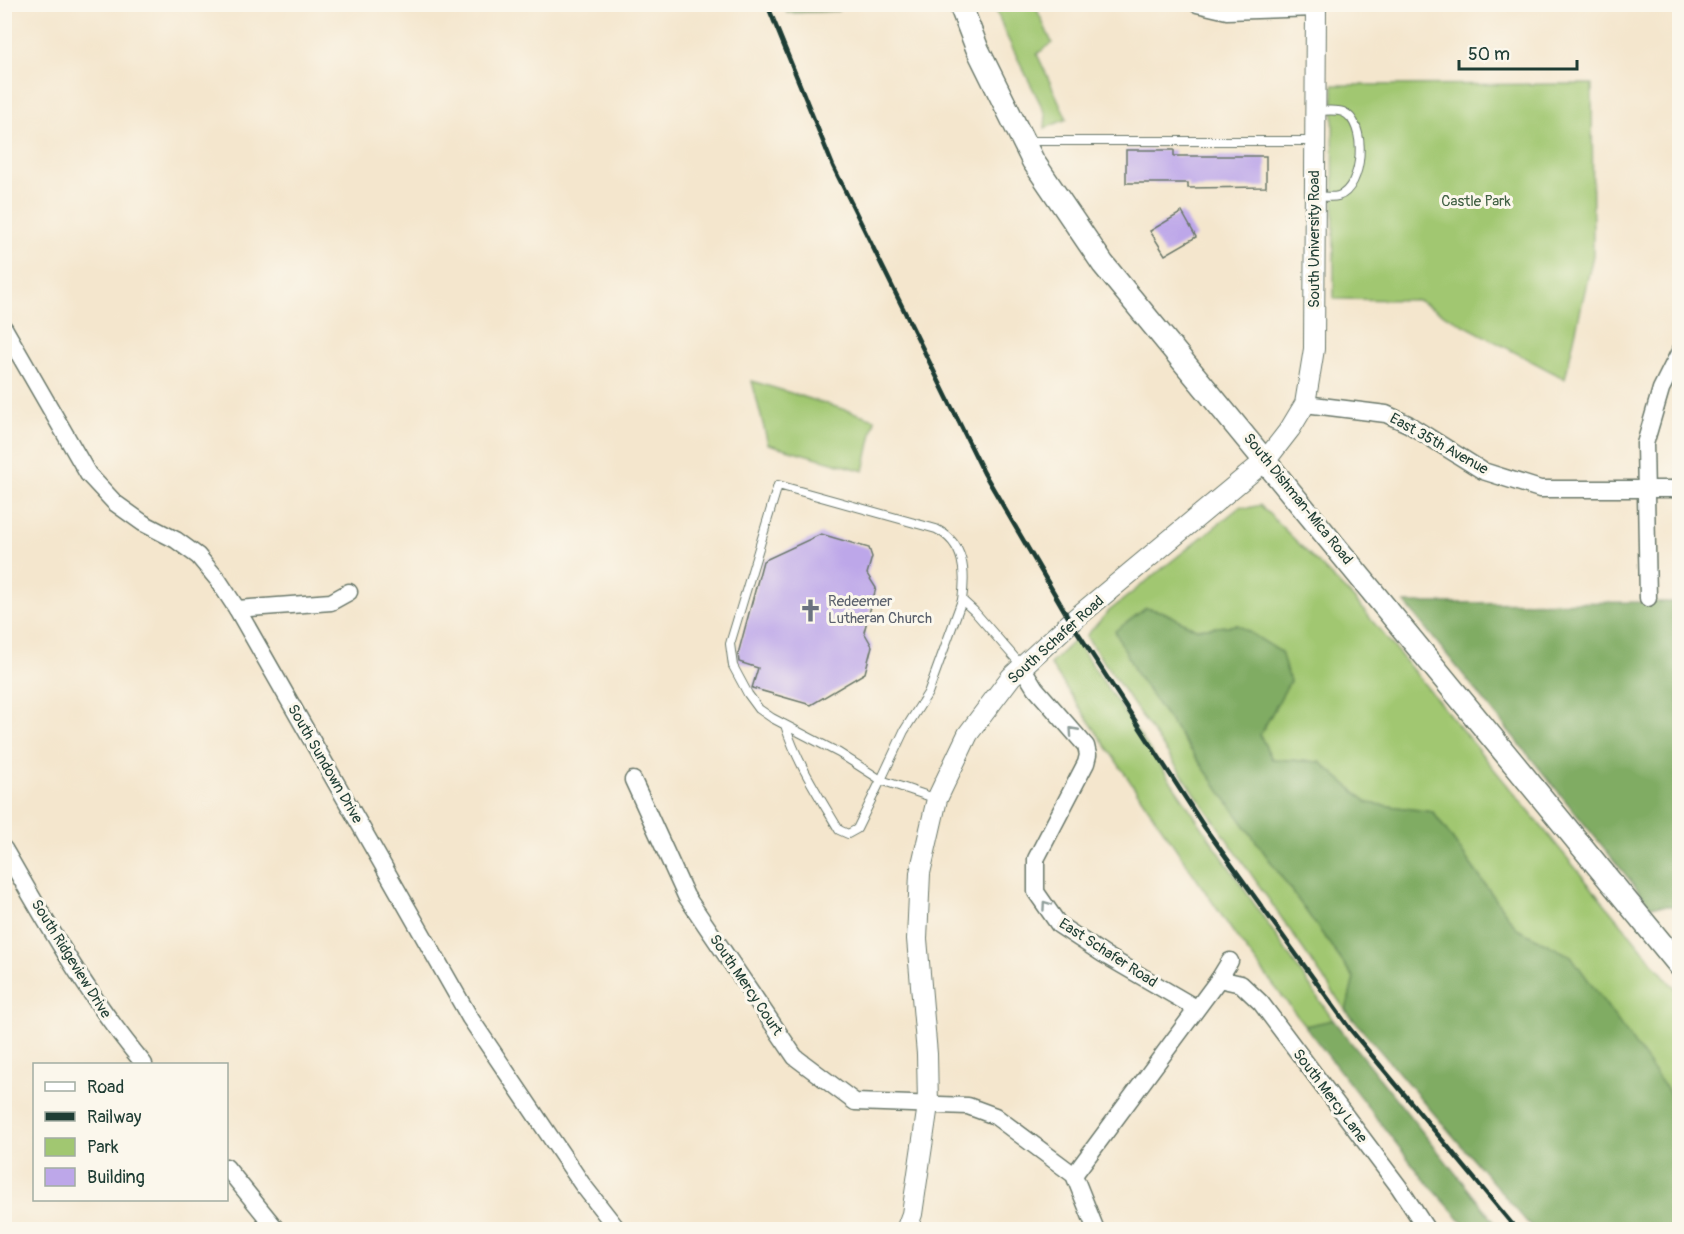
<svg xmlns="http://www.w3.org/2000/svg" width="1684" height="1234" font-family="Pangolin,sans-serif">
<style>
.green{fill:#a1c771;stroke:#608252;stroke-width:1.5}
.forest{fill:#80ac63;stroke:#50744c;stroke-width:1.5}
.building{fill:#bda7e9}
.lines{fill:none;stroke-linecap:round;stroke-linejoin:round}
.service-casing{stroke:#6a786a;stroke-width:10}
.minor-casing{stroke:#6a786a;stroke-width:19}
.tertiary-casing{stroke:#6a786a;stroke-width:22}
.secondary-casing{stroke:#6a786a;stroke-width:25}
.service{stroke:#fff;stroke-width:8}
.minor{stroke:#fff;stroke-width:16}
.tertiary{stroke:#fff;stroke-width:20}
.secondary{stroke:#fff;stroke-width:22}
.rail{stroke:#1f3d34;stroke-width:4.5}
.oneway{stroke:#8f9e9a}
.labels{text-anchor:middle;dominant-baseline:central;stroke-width:6;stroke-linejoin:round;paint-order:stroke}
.park-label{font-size:15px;fill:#406043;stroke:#fbf7ec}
.street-label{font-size:15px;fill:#1f3d34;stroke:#fbf7ec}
.worship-label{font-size:15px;fill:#5b616d;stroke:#fbf7ec;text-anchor:start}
</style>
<rect width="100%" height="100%" fill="#fbf7ec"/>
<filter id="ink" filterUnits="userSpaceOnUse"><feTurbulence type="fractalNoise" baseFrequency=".0167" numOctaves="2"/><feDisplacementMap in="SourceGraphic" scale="12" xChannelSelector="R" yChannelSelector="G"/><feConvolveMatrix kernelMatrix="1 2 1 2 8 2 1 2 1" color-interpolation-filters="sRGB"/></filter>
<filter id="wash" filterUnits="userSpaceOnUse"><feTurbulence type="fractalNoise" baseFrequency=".008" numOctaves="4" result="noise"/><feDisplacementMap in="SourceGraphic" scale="24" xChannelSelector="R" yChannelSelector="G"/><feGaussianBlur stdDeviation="1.35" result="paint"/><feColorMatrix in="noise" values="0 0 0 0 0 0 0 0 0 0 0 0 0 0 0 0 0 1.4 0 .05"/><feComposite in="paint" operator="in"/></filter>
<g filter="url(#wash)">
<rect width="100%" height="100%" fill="#f4e6cd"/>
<g class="green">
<path d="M 994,5 L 1035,5 L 1052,43 L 1037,54 L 1067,119 L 1045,128 L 1046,115 L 1007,37 Z"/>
<path d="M 1592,84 L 1593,255 L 1565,379 L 1417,300 L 1334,299 L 1333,85 Z"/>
<path d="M 752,381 L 875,419 L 864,471 L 768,444 Z"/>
<path d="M 1260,505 L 1356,601 L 1679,994 L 1679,1117 L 1670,1095 L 1571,956 L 1517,929 L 1433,812 L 1368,803 L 1320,762 L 1272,759 L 1260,735 L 1290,681 L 1238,625 L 1196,629 L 1164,612 L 1146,608 L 1116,632 L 1137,675 L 1354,978 L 1346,1011 L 1086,636 L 1109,611 L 1241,506 L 1248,508 Z"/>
<path d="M 1075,640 L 1333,1020 L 1305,1026 L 1235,935 L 1050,664 Z"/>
</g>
<g class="forest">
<path d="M 783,5 L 840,5 L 838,11 L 787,13 Z"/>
<path d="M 1679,602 L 1679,906 L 1651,906 L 1405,603 Z"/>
<path d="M 1146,608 L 1163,612 L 1196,629 L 1238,625 L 1281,652 L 1290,681 L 1260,735 L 1272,759 L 1320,762 L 1368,803 L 1433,812 L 1517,929 L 1571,956 L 1671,1095 L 1679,1117 L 1679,1229 L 1534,1229 L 1526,1221 L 1346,1011 L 1354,978 L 1137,675 L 1115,631 Z"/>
<path d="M 1333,1020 L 1500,1229 L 1469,1229 L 1423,1178 L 1305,1026 Z"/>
</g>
<g id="blocks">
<g class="building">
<path d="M 1126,150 L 1174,150 L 1174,156 L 1266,156 L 1266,187 L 1188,188 L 1188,183 L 1126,183 Z"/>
<path d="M 1182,212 L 1196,237 L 1165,255 L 1150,231 Z"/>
<path d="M 821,534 L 869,548 L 872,557 L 867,574 L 876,588 L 864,632 L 872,646 L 865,673 L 811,705 L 752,688 L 758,668 L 739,662 L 738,654 L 763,561 Z"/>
</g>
</g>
</g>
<g filter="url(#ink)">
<use href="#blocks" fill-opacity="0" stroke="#6a786a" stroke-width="1.5"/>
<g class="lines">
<defs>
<g id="service">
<path d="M 1024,141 L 1314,141"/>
<path d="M 1315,196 C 1322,196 1332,198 1338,196 C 1364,188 1368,122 1343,112 C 1335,109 1324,111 1315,111"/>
<path d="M 785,725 C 797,763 819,796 839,830 L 848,834 L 857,829 L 881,780 L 839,753 L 772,718 L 759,709 L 748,694 L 733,666 L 730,644 L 778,485 L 936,529 C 965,543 966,573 962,600"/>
<path d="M 937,799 L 881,780 L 904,731 L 928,693 L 962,600 L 974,611 L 1022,666"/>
</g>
<g id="minor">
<path d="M 1197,4 L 1227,11 L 1316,8"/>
<path d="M 4,328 L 88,474 L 115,503 L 143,523 L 176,540 L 198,556 L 218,580 L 237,609 L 470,1018 L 582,1184 L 618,1230"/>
<path d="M 1305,404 L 1386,414 L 1408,424 L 1483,471 L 1540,489 L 1680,489"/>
<path d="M 1648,598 L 1645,444 L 1661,389 L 1680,351"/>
<path d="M 237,609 L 331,602 L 349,592"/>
<path d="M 1022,667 L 1035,688 L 1086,746 L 1088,755 L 1086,763 L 1036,859 L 1036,892 L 1059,925 L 1103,954 L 1196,1008"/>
<path d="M 633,780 L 686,896 L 795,1057 L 855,1102 L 968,1106 L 995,1116 L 1074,1175 L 1096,1230"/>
<path d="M 4,849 C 47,924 89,998 144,1064"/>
<path d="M 1219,979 L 1241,984 L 1261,1003 L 1399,1187 L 1427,1230"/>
<path d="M 226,1167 L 277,1230"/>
<path d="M 1074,1175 L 1219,979 L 1230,961"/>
</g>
<path id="tertiary" d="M 906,1230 L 912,1214 L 928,1105 L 927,1054 L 917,939 L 920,873 L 937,799 L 968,734 L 1011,677 L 1071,622 L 1266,460 L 1290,429 L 1305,404 L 1314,349 L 1316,4"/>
<path id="secondary" d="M 960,4 L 977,48 L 1033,161 L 1103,264 L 1680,966"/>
</defs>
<use href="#service" class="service-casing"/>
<use href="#minor" class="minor-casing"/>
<use href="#tertiary" class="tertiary-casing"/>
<use href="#secondary" class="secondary-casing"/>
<use href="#service" class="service"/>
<use href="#minor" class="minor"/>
<use href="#tertiary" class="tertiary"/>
<use href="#secondary" class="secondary"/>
<path class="rail" d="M 767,4 L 833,166 L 984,473 L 1071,622 L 1205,828 L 1350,1029 L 1517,1230"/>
</g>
<defs><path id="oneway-chevron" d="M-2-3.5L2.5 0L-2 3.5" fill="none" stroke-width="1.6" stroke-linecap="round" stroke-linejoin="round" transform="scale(1.5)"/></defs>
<g class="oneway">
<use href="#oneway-chevron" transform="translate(1073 731) rotate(-132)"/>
<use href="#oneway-chevron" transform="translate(1046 905) rotate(-125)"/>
</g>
</g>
<defs>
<symbol id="church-bare" viewBox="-9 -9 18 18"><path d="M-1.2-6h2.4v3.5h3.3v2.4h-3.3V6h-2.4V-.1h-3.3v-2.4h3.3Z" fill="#6b7280" stroke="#fbf7ec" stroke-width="2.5" paint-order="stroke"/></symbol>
</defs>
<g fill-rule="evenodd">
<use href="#church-bare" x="794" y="594" width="33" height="33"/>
</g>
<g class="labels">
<g class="park-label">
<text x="1476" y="201">Castle Park</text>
</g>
<g class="street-label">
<text transform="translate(1314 239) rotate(-90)">South University Road</text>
<text transform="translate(1439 444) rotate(29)">East 35th Avenue</text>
<text transform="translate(1298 499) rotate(51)">South Dishman-Mica Road</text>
<text transform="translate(1056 640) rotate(-42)">South Schafer Road</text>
<text transform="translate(325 764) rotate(60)">South Sundown Drive</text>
<text transform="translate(1108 953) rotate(33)">East Schafer Road</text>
<text transform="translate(71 959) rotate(58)">South Ridgeview Drive</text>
<text transform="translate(746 985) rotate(56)">South Mercy Court</text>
<text transform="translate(1330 1096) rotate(53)">South Mercy Lane</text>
</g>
<g class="worship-label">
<text x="828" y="601">Redeemer<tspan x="828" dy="17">Lutheran Church</tspan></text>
</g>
</g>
<rect width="1684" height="1234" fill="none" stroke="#fbf7ec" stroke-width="24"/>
<rect x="33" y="1063" width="195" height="138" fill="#fbf7ec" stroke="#a3ada2" stroke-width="1.5"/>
<rect x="45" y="1082" width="30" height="9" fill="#ffffff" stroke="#a3ada2" stroke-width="1.5"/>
<text x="87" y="1093" font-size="18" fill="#1f3d34">Road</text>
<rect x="45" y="1112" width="30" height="9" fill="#1f3d34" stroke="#a3ada2" stroke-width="1.5"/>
<text x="87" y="1123" font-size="18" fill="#1f3d34">Railway</text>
<rect x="45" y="1138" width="30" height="18" fill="#a1c771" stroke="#a3ada2" stroke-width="1.5"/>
<text x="87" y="1153" font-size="18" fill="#1f3d34">Park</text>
<rect x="45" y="1168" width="30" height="18" fill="#bda7e9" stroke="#a3ada2" stroke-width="1.5"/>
<text x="87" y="1183" font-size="18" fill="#1f3d34">Building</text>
<path d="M1459 60v9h118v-9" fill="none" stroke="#1f3d34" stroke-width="3"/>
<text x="1468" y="60" font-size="18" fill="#1f3d34" stroke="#fbf7ec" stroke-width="4.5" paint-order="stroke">50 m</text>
</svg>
